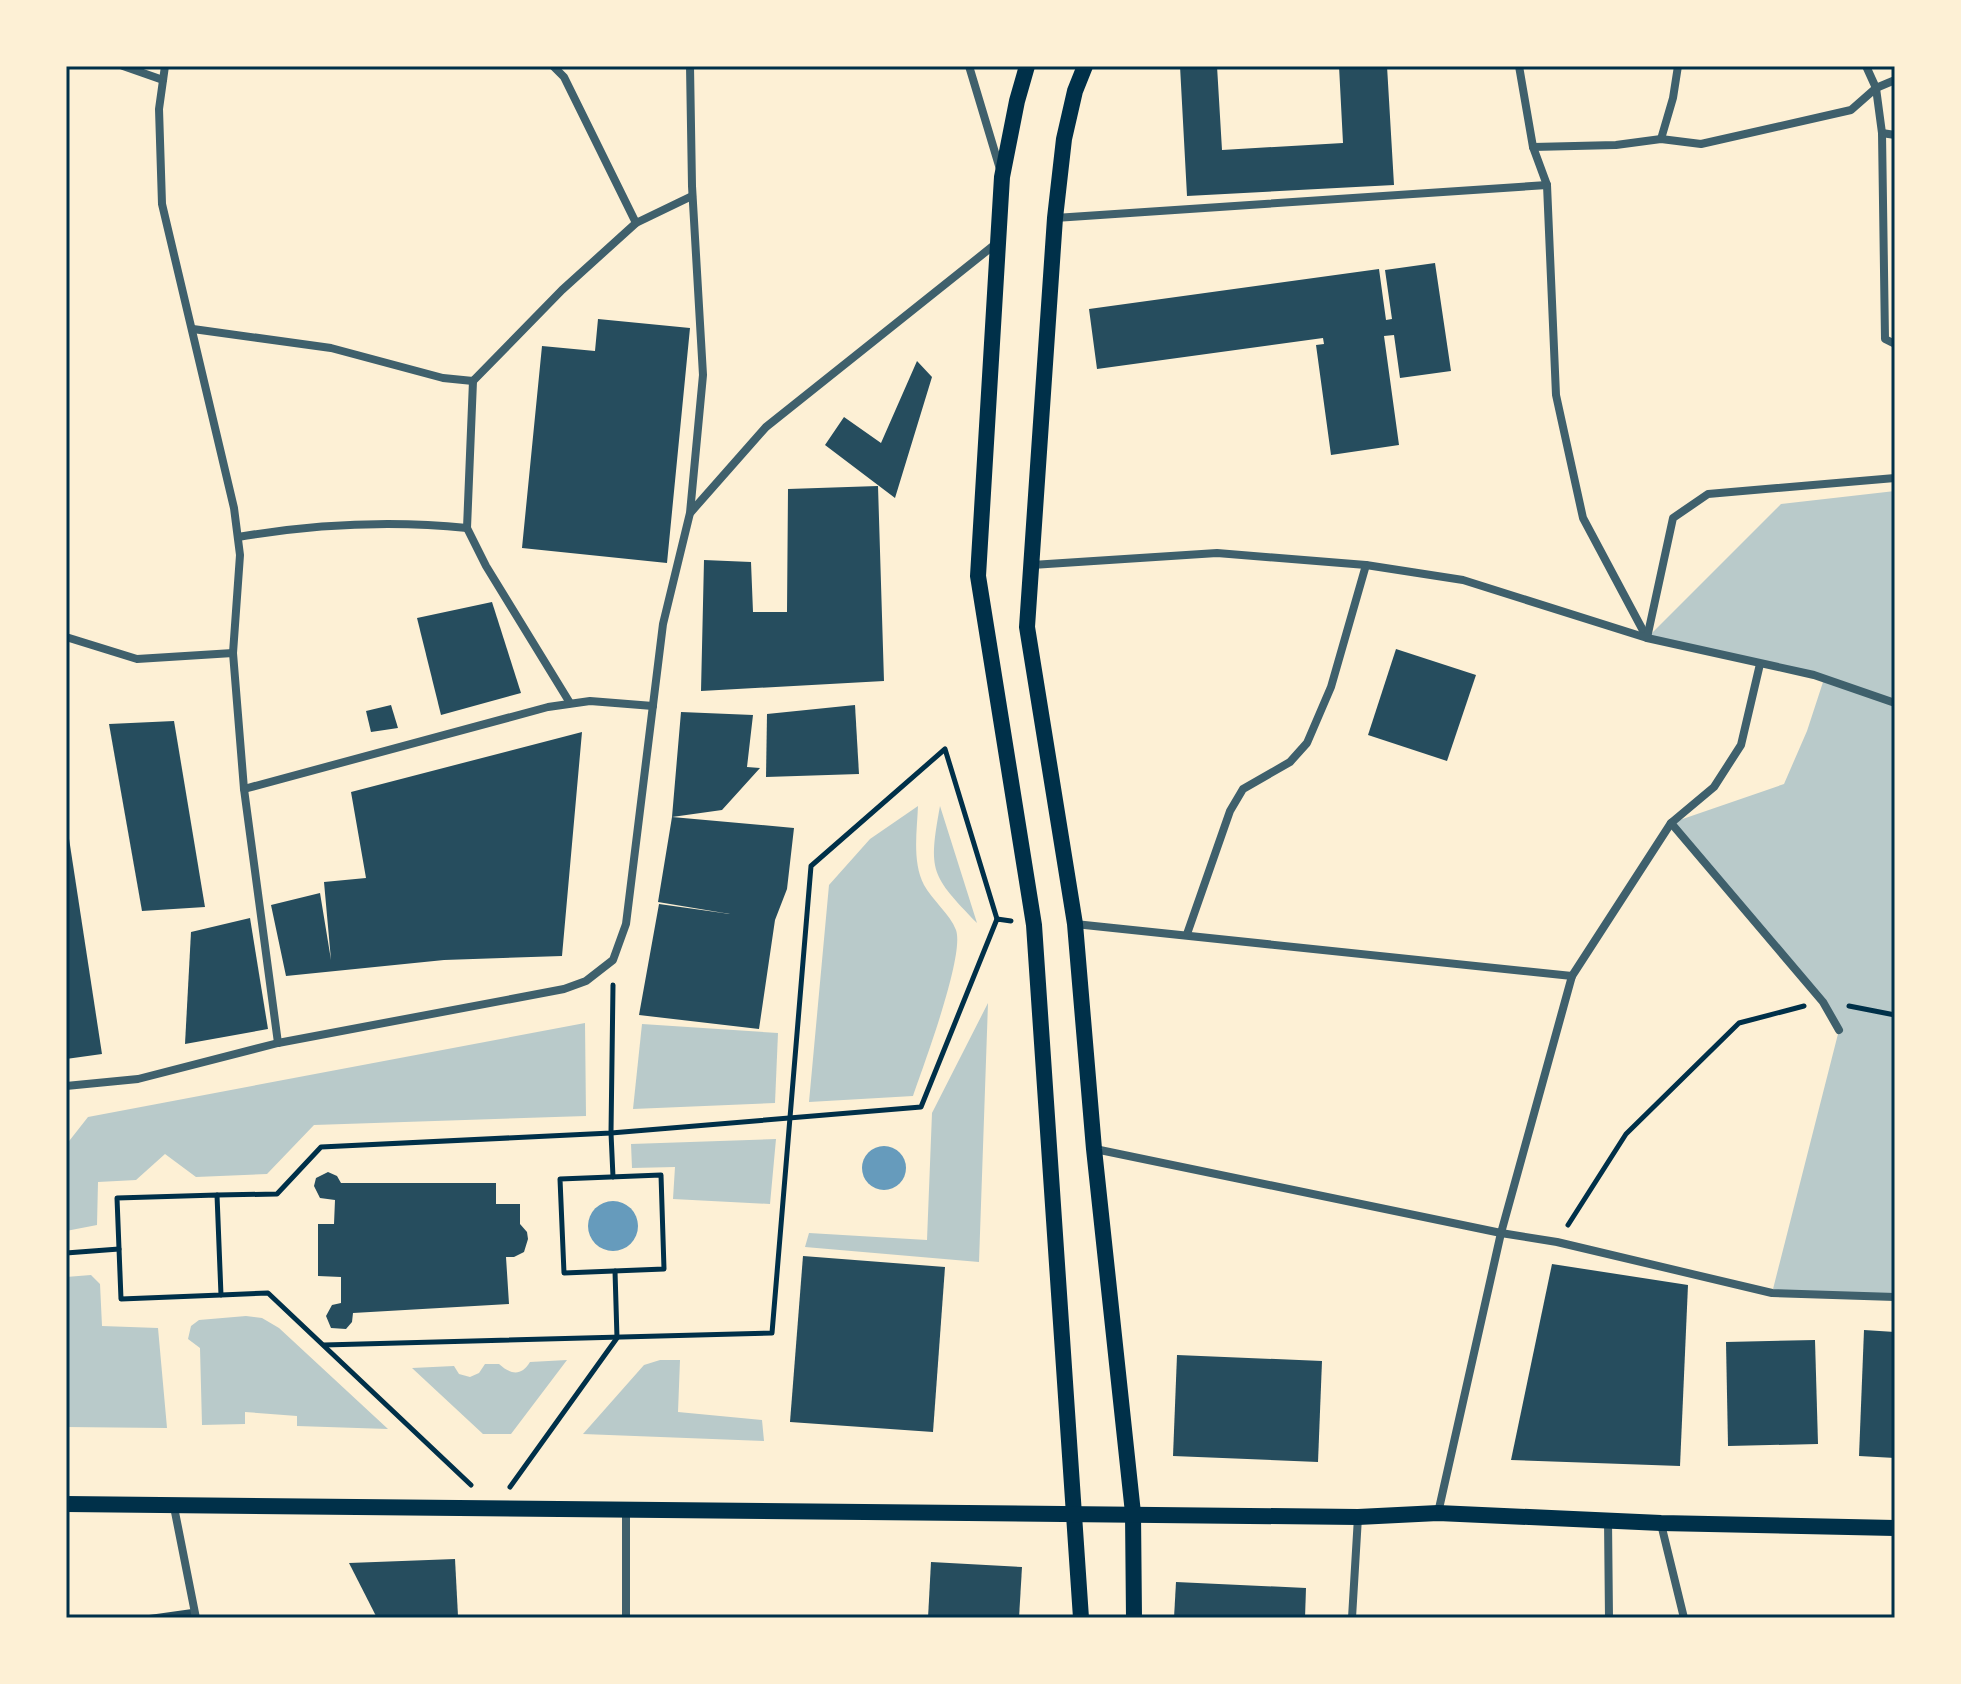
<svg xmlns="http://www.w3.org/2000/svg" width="1961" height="1684" font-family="Ubuntu,sans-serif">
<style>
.green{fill:#b9caca}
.water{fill:#669bbc}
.building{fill:#264d5e}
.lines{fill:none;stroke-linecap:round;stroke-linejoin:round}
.path{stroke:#003049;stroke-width:5}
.minor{stroke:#3f606c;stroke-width:8}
.secondary{stroke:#003049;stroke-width:16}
.neatline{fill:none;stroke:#003049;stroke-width:3}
</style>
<rect width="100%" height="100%" fill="#fdf0d5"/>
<g class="green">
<path d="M 1895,491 L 1895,1297 L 1772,1293 L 1839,1030 L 1823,1002 L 1671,823 L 1784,784 L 1807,731 L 1824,679 L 1647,638 L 1781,504 Z"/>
<path d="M 918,806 C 917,831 912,862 924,885 C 932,900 950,914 956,930 C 965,955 923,1067 913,1096 L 809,1102 L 829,885 L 870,839 Z"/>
<path d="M 940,806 L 977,923 C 931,875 928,872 940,806 Z"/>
<path d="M 988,1003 L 979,1262 L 805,1247 L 809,1233 L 927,1240 L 932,1113 Z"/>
<path d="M 585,1023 L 586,1116 L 314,1125 L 267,1174 L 196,1177 L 165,1154 L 136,1180 L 98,1182 L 97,1225 L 66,1231 L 66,1145 L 88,1117 Z"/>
<path d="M 642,1024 L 778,1033 L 775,1103 L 633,1109 Z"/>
<path d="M 776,1139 L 770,1204 L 673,1199 L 675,1167 L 632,1168 L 631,1144 Z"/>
<path d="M 91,1275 L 100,1284 L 102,1326 L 158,1328 L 167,1428 L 66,1427 L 66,1277 Z"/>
<path d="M 246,1316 L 262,1318 L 279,1328 L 388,1429 L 297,1426 L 297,1416 L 245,1412 L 245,1424 L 202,1425 L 200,1348 L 188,1339 L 191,1326 L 199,1320 Z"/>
<path d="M 567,1360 L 511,1434 L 483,1434 L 412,1368 L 454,1366 L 459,1374 L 470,1377 L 479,1373 L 485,1364 L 499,1364 C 510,1374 521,1377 530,1362 Z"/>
<path d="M 660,1360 L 680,1360 L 678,1412 L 762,1420 L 764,1441 L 583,1434 L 644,1365 Z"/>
</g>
<g class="water">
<circle cx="884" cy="1168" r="22"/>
<circle cx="613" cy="1226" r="25"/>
</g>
<g class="building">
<path d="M 1180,66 L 1217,66 L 1222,150 L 1343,143 L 1339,66 L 1387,66 L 1394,185 L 1187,196 Z"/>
<path d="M 1435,263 L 1451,371 L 1400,378 L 1394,335 L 1384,336 L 1399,445 L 1331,455 L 1316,345 L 1324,344 L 1323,338 L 1097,369 L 1089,309 L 1379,269 L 1386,320 L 1392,319 L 1385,270 Z"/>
<path d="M 598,319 L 690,328 L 667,563 L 522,548 L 542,346 L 595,351 Z"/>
<path d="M 917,361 L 932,377 L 895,498 L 825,445 L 844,417 L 881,443 Z"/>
<path d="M 878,486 L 884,681 L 701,691 L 704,560 L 751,562 L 753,612 L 787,612 L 788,489 Z"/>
<path d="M 492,602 L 521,693 L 441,715 L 417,618 Z"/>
<path d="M 1396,649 L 1476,675 L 1447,761 L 1368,735 Z"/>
<path d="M 391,705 L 398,728 L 371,732 L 366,711 Z"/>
<path d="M 855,705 L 859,774 L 766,777 L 767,714 Z"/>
<path d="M 681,712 L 753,715 L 747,767 L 760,768 L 722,810 L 672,817 Z"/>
<path d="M 174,721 L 205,907 L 142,911 L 109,724 Z"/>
<path d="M 582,732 L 562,956 L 444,960 L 286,976 L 271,905 L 320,893 L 331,960 L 324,882 L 366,878 L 351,792 Z"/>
<path d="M 672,817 L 794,828 L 787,889 L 775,920 L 759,1029 L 639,1015 L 659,904 L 730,914 L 658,902 Z"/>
<path d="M 66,819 L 102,1054 L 66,1059 Z"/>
<path d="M 250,918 L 268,1029 L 185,1044 L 191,932 Z"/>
<path d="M 328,1172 L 337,1176 L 341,1183 L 496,1183 L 496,1204 L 520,1204 L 520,1224 L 527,1232 L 528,1239 L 524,1252 L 514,1257 L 506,1257 L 509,1304 L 353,1313 L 352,1322 L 346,1329 L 331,1328 L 326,1316 L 332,1305 L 341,1303 L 341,1277 L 318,1276 L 318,1224 L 334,1224 L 335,1200 L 320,1198 L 314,1186 L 316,1178 Z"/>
<path d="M 803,1256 L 945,1267 L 933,1432 L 790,1422 Z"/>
<path d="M 1552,1264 L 1688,1285 L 1680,1466 L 1511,1460 Z"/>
<path d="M 1864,1330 L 1895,1332 L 1895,1458 L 1859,1456 Z"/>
<path d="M 1815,1340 L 1818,1444 L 1728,1446 L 1726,1342 Z"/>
<path d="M 1177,1355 L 1322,1361 L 1318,1462 L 1173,1456 Z"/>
<path d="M 455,1559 L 458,1616 L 452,1618 L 377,1618 L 349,1563 Z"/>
<path d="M 931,1562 L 1022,1567 L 1019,1618 L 928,1618 Z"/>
<path d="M 1176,1582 L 1306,1588 L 1305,1618 L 1174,1618 Z"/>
<path d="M 192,1609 L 193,1618 L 142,1618 L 142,1616 Z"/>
</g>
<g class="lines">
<g class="path">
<path d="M 1849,1006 L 1895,1015"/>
<path d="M 661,1175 L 664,1269 L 564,1273 L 560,1179 Z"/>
<path d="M 613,1177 L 611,1133 L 613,985"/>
<path d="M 217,1195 L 277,1194 L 321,1147 L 611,1133 L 921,1107 L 997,919 L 1011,921"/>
<path d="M 217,1195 L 221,1295 L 121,1299 L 117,1198 Z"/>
<path d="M 1568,1225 L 1626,1134 L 1739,1023 L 1804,1006"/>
<path d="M 66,1253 L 119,1249"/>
<path d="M 221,1295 L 268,1293 L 471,1485"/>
<path d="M 324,1345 L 772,1333 L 811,866 L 945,749 L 997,919"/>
<path d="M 510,1487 L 617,1338 L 615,1271"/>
</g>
<g class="minor">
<path d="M 123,66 L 163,80"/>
<path d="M 165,66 L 159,109 L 162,204 L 234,508 L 240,555 L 233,653 L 244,789 L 278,1043"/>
<path d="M 553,66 L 564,77 L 636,223 L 692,196"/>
<path d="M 969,66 L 1000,169"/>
<path d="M 1519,66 L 1533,147 L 1547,185 L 1556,395 L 1583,518 L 1647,638 L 1814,675 L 1895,703"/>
<path d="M 1866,66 L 1876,88 L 1882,133"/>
<path d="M 1895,135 L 1882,133 L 1885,339 L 1895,344"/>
<path d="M 1661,139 L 1673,98 L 1678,66"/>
<path d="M 1533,147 L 1616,145 L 1661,139 L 1701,144 L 1851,110 L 1876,88 L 1895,80"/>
<path d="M 1055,218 L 1547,185"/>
<path d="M 193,329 L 331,348 L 443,378 L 473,381 L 562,290 L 636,223"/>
<path d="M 473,381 L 467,528 L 486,566 L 570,703"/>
<path d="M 691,512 L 766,427 L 998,242"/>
<path d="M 238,537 C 315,524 389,520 467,528"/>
<path d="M 1032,565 L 1217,553 L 1366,565 L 1463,580 L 1647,638 L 1673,518 L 1708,494 L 1895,478"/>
<path d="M 66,637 L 137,659 L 233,653"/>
<path d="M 1760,664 L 1741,745 L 1714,787 L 1671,823 L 1572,976 L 1501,1233 L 1557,1242 L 1772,1293 L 1895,1297"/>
<path d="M 244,789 L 548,707 L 590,701 L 653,706"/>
<path d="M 1671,823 L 1823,1002 L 1839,1030"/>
<path d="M 1075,924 L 1572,976"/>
<path d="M 1187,934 L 1230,811 L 1243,789 L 1290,762 L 1307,743 L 1331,687 L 1366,565"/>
<path d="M 66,1086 L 138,1079 L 278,1043 L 564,989 L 586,981 L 613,960 L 626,924 L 663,624 L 690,513 L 703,375 L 692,186 L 690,66"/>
<path d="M 1095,1149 L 1501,1233 L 1438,1513"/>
<path d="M 174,1507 L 196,1618"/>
<path d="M 1608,1520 L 1609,1618"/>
<path d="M 1661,1524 L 1684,1618"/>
<path d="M 626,1618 L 626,1508"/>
<path d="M 1352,1618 L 1358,1517"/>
</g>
<g class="secondary">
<path d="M 1027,66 L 1017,101 L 1002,177 L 978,576 L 1034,925 L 1081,1618"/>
<path d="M 1085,66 L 1075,91 L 1064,139 L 1055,218 L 1027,627 L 1075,924 L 1094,1149 L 1133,1513 L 1134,1618"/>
<path d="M 66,1504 L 1358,1517 L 1438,1513 L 1661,1523 L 1895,1528"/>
</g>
</g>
<rect width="1961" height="1684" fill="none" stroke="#fdf0d5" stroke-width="136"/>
<rect x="68" y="68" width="1825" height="1548" class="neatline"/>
</svg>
